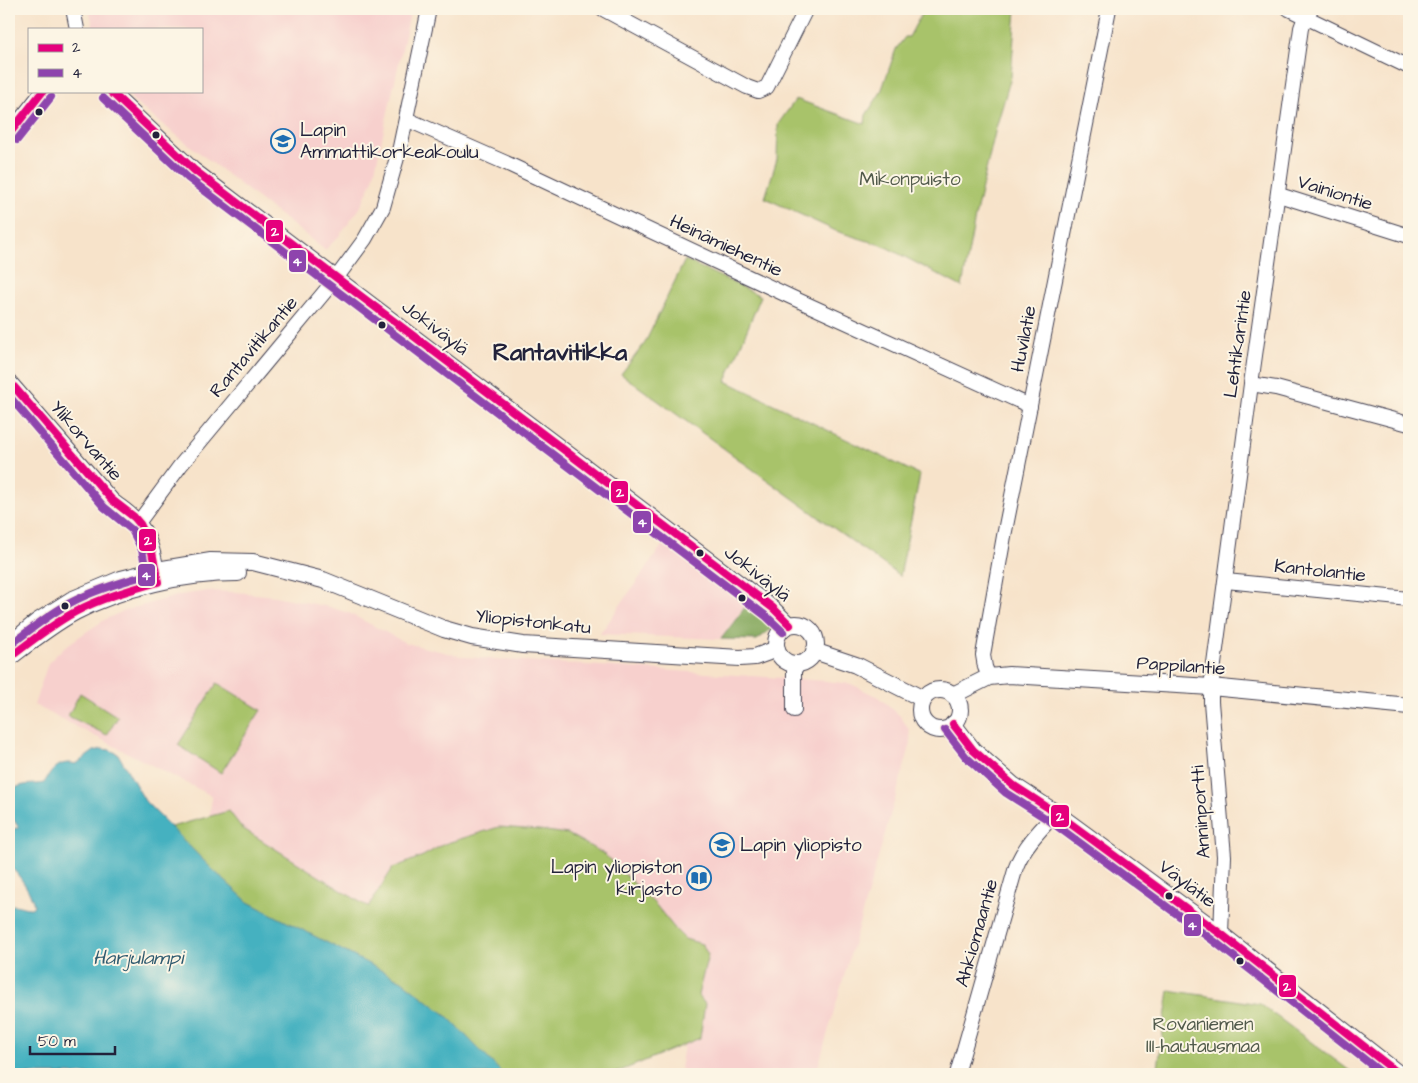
<svg xmlns="http://www.w3.org/2000/svg" width="1418" height="1083" font-family="'Architects Daughter',sans-serif">
<style>
.built{fill:#f7d0cd}
.green{fill:#a8c36a;stroke:#657252}
.forest{fill:#86a95e;stroke:#54664c}
.water{fill:#44b1c0;stroke:#336a7e}
.lines{fill:none;stroke-linecap:round;stroke-linejoin:round}
.minor-casing{stroke:#423f50;stroke-width:16}
.tertiary-casing{stroke:#423f50;stroke-width:18}
.minor{stroke:#fff;stroke-width:14}
.tertiary{stroke:#fff;stroke-width:16}
.bus-1-casing{stroke:#fcf5e5;stroke-width:11}
.bus-2-casing{stroke:#fcf5e5;stroke-width:11}
.bus-1{stroke:#e5007d;stroke-width:8}
.bus-2{stroke:#8e44ad;stroke-width:8}
.bus-dot{fill:#22223b;stroke:#fcf5e5;stroke-width:2}
.labels{text-anchor:middle;dominant-baseline:central;stroke-width:4;stroke-linejoin:round;paint-order:stroke}
.poi-label{font-size:19px;fill:#22223b;stroke:#fcf5e5;text-anchor:start}
.park-label{font-size:19px;fill:#515a4b;stroke:#fcf5e5}
.street-label{font-size:19px;fill:#22223b;stroke:#fcf5e5}
.water-label{font-size:20px;font-style:italic;fill:#305b70;stroke:#fcf5e5}
.district-label{font-size:24px;font-weight:bold;fill:#22223b;stroke:#fcf5e5}
.line-badge{stroke:#fcf5e5;stroke-width:2}
.badge-label{font-size:14px;text-anchor:middle;font-weight:bold;fill:#fff}
</style>
<rect width="100%" height="100%" fill="#fcf5e5"/>
<filter id="ink" filterUnits="userSpaceOnUse"><feTurbulence type="fractalNoise" baseFrequency=".02" numOctaves="2"/><feDisplacementMap in="SourceGraphic" scale="10" xChannelSelector="R" yChannelSelector="G"/><feConvolveMatrix kernelMatrix="1 2 1 2 8 2 1 2 1" color-interpolation-filters="sRGB"/></filter>
<filter id="wash" filterUnits="userSpaceOnUse"><feTurbulence type="fractalNoise" baseFrequency=".0096" numOctaves="4" result="noise"/><feDisplacementMap in="SourceGraphic" scale="20" xChannelSelector="R" yChannelSelector="G"/><feGaussianBlur stdDeviation="1.12" result="paint"/><feColorMatrix in="noise" values="0 0 0 0 0 0 0 0 0 0 0 0 0 0 0 0 0 1.4 0 .05"/><feComposite in="paint" operator="in"/></filter>
<g filter="url(#wash)">
<rect width="100%" height="100%" fill="#f7e3ca"/>
<g class="built">
<path d="M 89,9 L 411,9 L 373,179 L 360,208 L 339,236 L 325,250 L 135,103 L 126,91 L 201,91 L 201,29 L 94,29 Z"/>
<path d="M 666,540 L 749,600 L 720,639 L 600,634 Z"/>
<path d="M 208,591 L 236,592 L 275,596 L 329,607 L 349,613 L 406,643 L 464,657 L 827,681 L 851,684 L 878,697 L 887,704 L 900,716 L 909,729 L 911,743 L 816,1074 L 695,1074 L 680,1069 L 698,962 L 371,917 L 209,822 L 212,796 L 34,705 L 48,663 L 63,648 L 86,632 L 106,619 L 126,610 L 180,595 Z"/>
</g>
<g class="green">
<path d="M 924,9 L 1016,9 L 1011,77 L 996,128 L 975,217 L 962,287 L 884,246 L 836,231 L 765,198 L 777,159 L 778,124 L 796,99 L 865,124 L 866,115 L 881,92 L 896,49 L 905,37 L 909,37 Z"/>
<path d="M 685,260 L 761,296 L 726,381 L 920,475 L 900,576 L 621,374 L 645,343 Z"/>
<path d="M 217,683 L 261,710 L 221,773 L 178,745 Z"/>
<path d="M 80,693 L 118,717 L 107,735 L 68,716 Z"/>
<path d="M 145,801 L 171,827 L 229,811 L 242,828 L 368,907 L 393,868 L 423,856 L 444,844 L 499,827 L 539,830 L 568,834 L 604,854 L 655,904 L 676,930 L 685,939 L 702,944 L 708,955 L 698,995 L 705,1004 L 700,1038 L 613,1074 L 113,1074 Z"/>
<path d="M 1169,990 L 1260,1004 L 1354,1074 L 1157,1074 Z"/>
</g>
<path class="forest" d="M 749,602 L 771,620 L 774,627 L 757,640 L 721,639 Z"/>
<path class="water" d="M 102,749 L 110,750 L 118,754 L 145,801 L 212,869 L 248,902 L 402,981 L 446,1015 L 503,1074 L 9,1074 L 9,906 C 17,903 24,909 32,908 L 34,905 C 32,894 18,872 9,866 L 9,829 L 19,828 L 9,813 L 9,795 C 11,794 12,791 14,789 C 21,783 35,785 44,783 C 52,769 60,760 76,764 L 94,751 Z"/>
</g>
<g filter="url(#ink)">
<g class="lines">
<defs>
<g id="minor">
<path d="M 73,9 L 77,29"/>
<path d="M 603,9 L 747,87 L 758,91 L 767,87 L 806,9"/>
<path d="M 1289,9 L 1409,67"/>
<path d="M 110,91 L 194,170 L 773,608 L 790,625"/>
<path d="M 406,119 L 506,163 L 791,297 L 1030,406"/>
<path d="M 9,134 L 43,91"/>
<path d="M 1279,195 L 1409,236"/>
<path d="M 9,381 L 112,500 C 119,506 128,511 134,518 C 151,535 155,557 158,580"/>
<path d="M 1251,384 L 1276,388 L 1409,424"/>
<path d="M 138,523 L 180,466 L 337,277 L 365,239 L 383,207 L 400,147 L 429,9"/>
<path d="M 1226,581 L 1409,599"/>
<path d="M 989,677 L 985,667 L 983,655 L 1004,536 L 1109,9"/>
<path d="M 794,710 L 794,664"/>
<path d="M 1221,934 L 1224,856 L 1211,702 L 1211,687 L 1251,384 L 1301,28 L 1305,17 L 1311,9"/>
<path d="M 957,1074 L 1016,867 C 1024,846 1040,830 1056,813"/>
<path d="M 1378,1074 L 1384,1062"/>
</g>
<g id="tertiary">
<circle cx="796" cy="644" r="20"/>
<path d="M 9,645 L 38,621 L 71,600 L 121,579 L 157,570 L 211,561 L 253,562 L 323,580 L 444,629 L 472,637 L 523,645 L 740,658 L 755,657 L 777,649"/>
<path d="M 814,651 L 856,665 L 923,699"/>
<path d="M 9,658 C 30,642 51,625 75,612 C 122,587 185,573 238,573"/>
<circle cx="940" cy="710" r="20"/>
<path d="M 953,695 L 989,677 L 1009,675 L 1211,687 L 1409,706"/>
<path d="M 953,724 L 973,750 L 1013,785 L 1056,813 L 1221,934 L 1399,1074"/>
</g>
</defs>
<use href="#minor" class="minor-casing"/>
<use href="#tertiary" class="tertiary-casing"/>
<use href="#minor" class="minor"/>
<use href="#tertiary" class="tertiary"/>
<defs>
<g id="bus-1">
<path d="M 110,91 L 194,170 L 773,608 L 790,625"/>
<path d="M 9,134 L 43,91"/>
<path d="M 9,381 L 112,500 L 134,517 L 140,524 L 151,547 L 158,582 C 130,590 101,598 75,612 C 51,625 30,642 9,658"/>
<path d="M 953,724 L 973,750 L 1013,785 L 1056,813 L 1221,934 L 1399,1074"/>
</g>
<g id="bus-2">
<path d="M 103,98 L 188,178 L 766,616 L 783,632"/>
<path d="M 17,140 L 51,97"/>
<path d="M 9,396 L 104,507 L 132,530 L 142,550 L 147,575 C 121,582 94,590 70,603 C 48,615 28,631 9,646"/>
<path d="M 945,730 L 966,757 L 1006,793 L 1050,821 L 1215,942 L 1383,1074"/>
</g>
</defs>
<use href="#bus-1" class="bus-1-casing"/>
<use href="#bus-2" class="bus-2-casing"/>
<use href="#bus-1" class="bus-1"/>
<use href="#bus-2" class="bus-2"/>
</g>
</g>
<defs>
<symbol id="university-ring" viewBox="-11 -11 22 22"><circle r="9.5" fill="#fcf5e5" stroke="#1f6fb2" stroke-width="1.5"/><path d="M0-5L7-2L0 1L-7-2ZM-4 1L0 2.5L4 1V4Q0 6-4 4Z" fill="#1f6fb2"/></symbol>
<symbol id="library-ring" viewBox="-11 -11 22 22"><circle r="9.5" fill="#fcf5e5" stroke="#1f6fb2" stroke-width="1.5"/><path d="M-6-4Q-3-5.5-.7-3.5V5Q-3 3-6 4ZM6-4Q3-5.5 .7-3.5V5Q3 3 6 4Z" fill="#1f6fb2"/></symbol>
</defs>
<g fill-rule="evenodd">
<use href="#university-ring" x="269" y="127" width="28" height="28"/>
<use href="#university-ring" x="708" y="831" width="28" height="28"/>
<use href="#library-ring" x="685" y="864" width="28" height="28"/>
</g>
<g class="bus-dot">
<circle cx="39" cy="112" r="4.5"/>
<circle cx="156" cy="135" r="4.5"/>
<circle cx="382" cy="325" r="4.5"/>
<circle cx="700" cy="553" r="4.5"/>
<circle cx="742" cy="598" r="4.5"/>
<circle cx="65" cy="606" r="4.5"/>
<circle cx="1169" cy="896" r="4.5"/>
<circle cx="1240" cy="961" r="4.5"/>
</g>
<g class="labels">
<g class="poi-label">
<text x="300" y="130">Lapin<tspan x="300" dy="22">Ammattikorkeakoulu</tspan></text>
<text x="740" y="845">Lapin yliopisto</text>
<text x="682" y="867" text-anchor="end">Lapin yliopiston<tspan x="682" dy="22">kirjasto</tspan></text>
</g>
<g class="park-label">
<text x="910" y="179">Mikonpuisto</text>
<text x="1203" y="1024">Rovaniemen<tspan x="1203" dy="22">III-hautausmaa</tspan></text>
</g>
<g class="street-label">
<text transform="translate(1335 193) rotate(18)">Vainiontie</text>
<text transform="translate(726 246) rotate(25)">Heinämiehentie</text>
<text transform="translate(435 328) rotate(37)">Jokiväylä</text>
<text transform="translate(1024 339) rotate(-79)">Huvilatie</text>
<text transform="translate(1238 344) rotate(-82)">Lehtikarintie</text>
<text transform="translate(254 347) rotate(-50)">Rantavitikantie</text>
<text transform="translate(86 441) rotate(49)">Ylikorvantie</text>
<text transform="translate(1320 571) rotate(6)">Kantolantie</text>
<text transform="translate(757 574) rotate(38)">Jokiväylä</text>
<text transform="translate(533 622) rotate(6)">Yliopistonkatu</text>
<text transform="translate(1181 666) rotate(4)">Pappilantie</text>
<text transform="translate(1201 812) rotate(-94)">Anninportti</text>
<text transform="translate(1187 884) rotate(37)">Väylätie</text>
<text transform="translate(977 933) rotate(-74)">Ahkiomaantie</text>
</g>
<g class="water-label">
<text x="138" y="958">Harjulampi</text>
</g>
<g class="district-label">
<text x="560" y="353">Rantavitikka</text>
</g>
</g>
<g class="line-badge">
<rect x="265" y="219" width="19" height="24" rx="5" fill="#e5007d"/>
<rect x="288" y="249" width="19" height="24" rx="5" fill="#8e44ad"/>
<rect x="610" y="480" width="19" height="24" rx="5" fill="#e5007d"/>
<rect x="632" y="510" width="20" height="24" rx="5" fill="#8e44ad"/>
<rect x="138" y="528" width="19" height="24" rx="5" fill="#e5007d"/>
<rect x="137" y="563" width="19" height="24" rx="5" fill="#8e44ad"/>
<rect x="1050" y="804" width="20" height="24" rx="5" fill="#e5007d"/>
<rect x="1183" y="913" width="19" height="24" rx="5" fill="#8e44ad"/>
<rect x="1278" y="974" width="19" height="24" rx="5" fill="#e5007d"/>
</g>
<g class="badge-label">
<text x="275" y="236">2</text>
<text x="297" y="266">4</text>
<text x="620" y="497">2</text>
<text x="642" y="527">4</text>
<text x="148" y="545">2</text>
<text x="146" y="580">4</text>
<text x="1060" y="821">2</text>
<text x="1192" y="930">4</text>
<text x="1287" y="991">2</text>
</g>
<rect width="1418" height="1083" fill="none" stroke="#fcf5e5" stroke-width="30"/>
<rect x="28" y="28" width="175" height="65" fill="#fcf5e5" stroke="#a5a1a1"/>
<rect x="38" y="44" width="25" height="8" fill="#e5007d" stroke="#a5a1a1"/>
<text x="72" y="52" font-size="15" fill="#22223b">2</text>
<rect x="38" y="69" width="25" height="8" fill="#8e44ad" stroke="#a5a1a1"/>
<text x="72" y="78" font-size="15" fill="#22223b">4</text>
<path d="M30 1046v8h85v-8" fill="none" stroke="#22223b" stroke-width="2.5"/>
<text x="38" y="1046" font-size="15" fill="#22223b" stroke="#fcf5e5" stroke-width="4" paint-order="stroke">50 m</text>
</svg>
